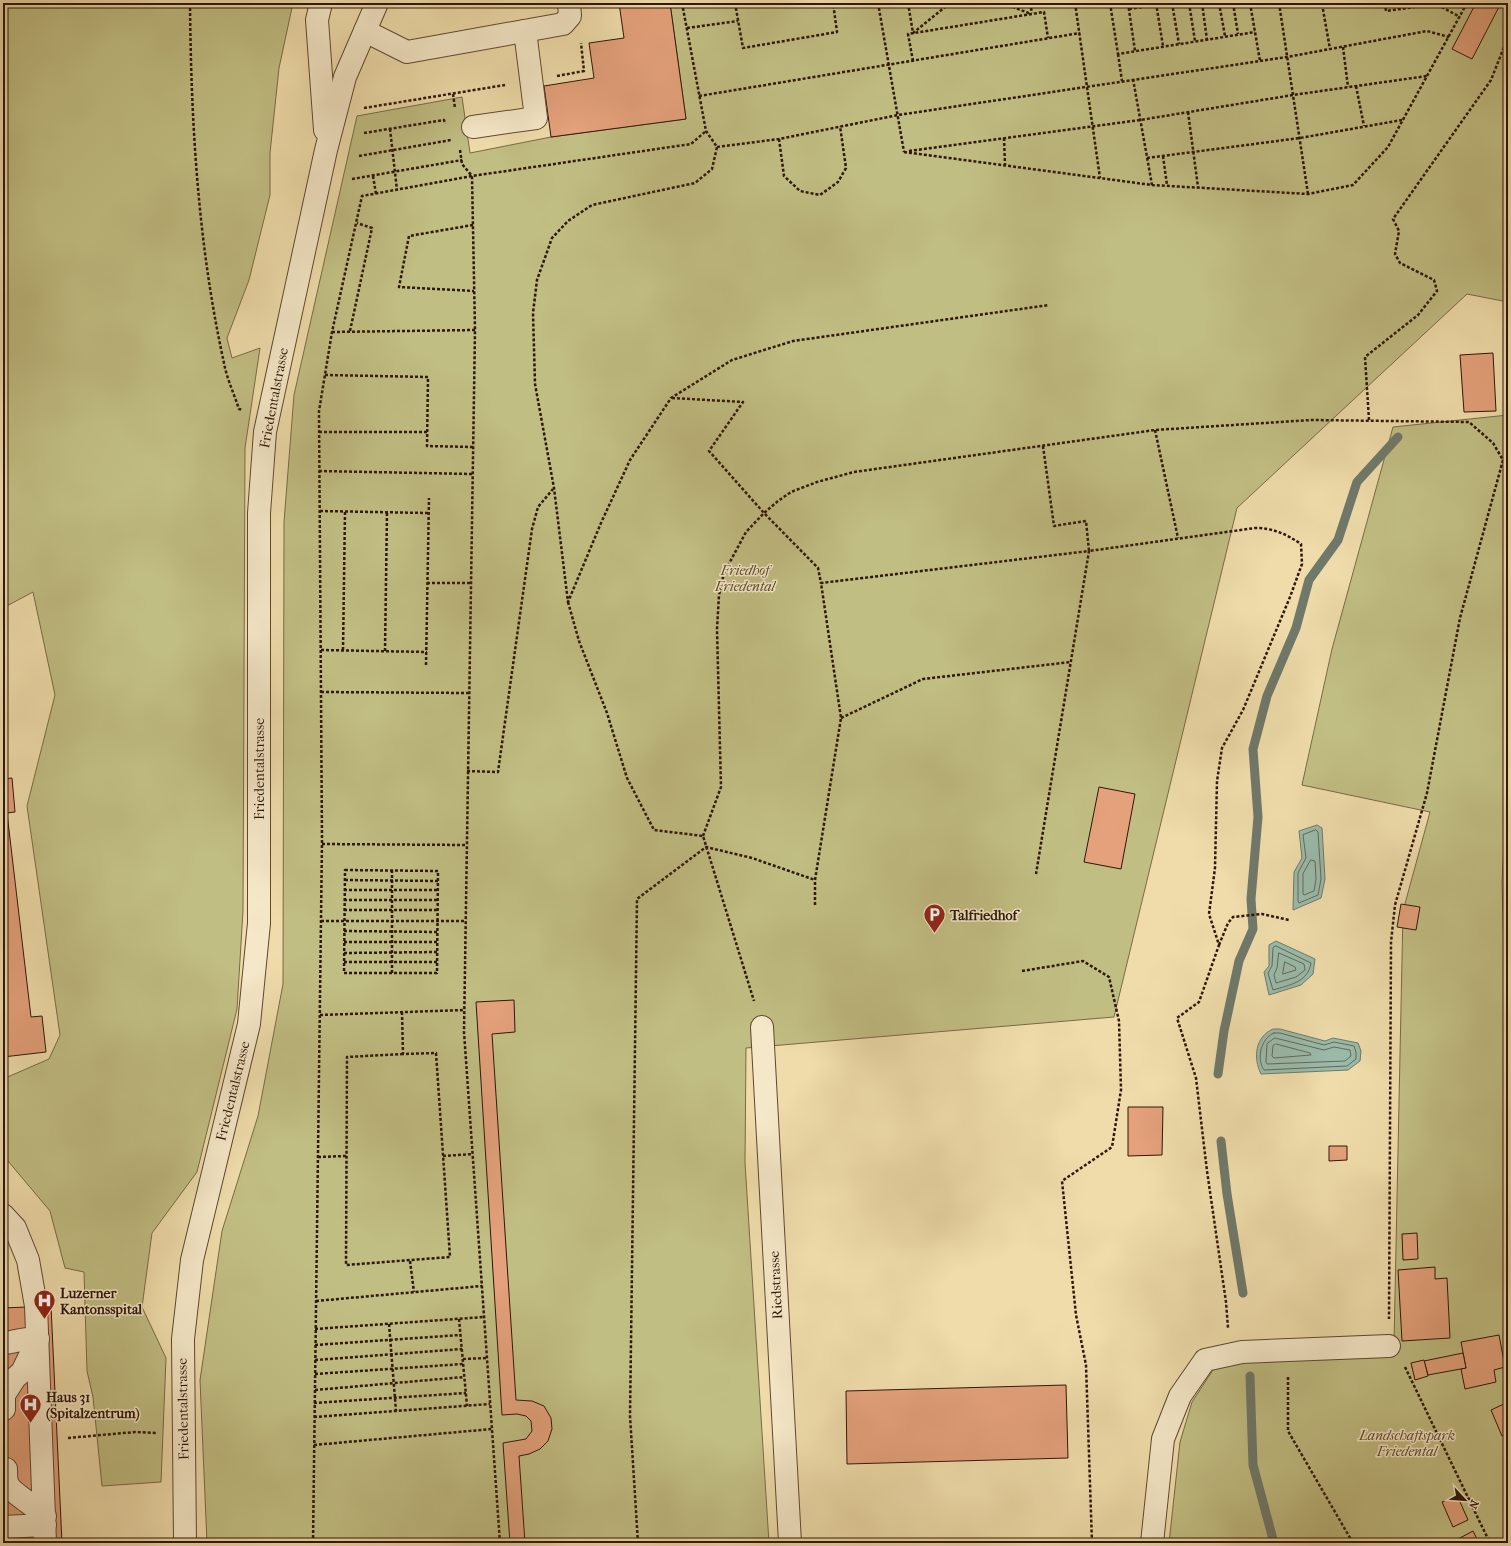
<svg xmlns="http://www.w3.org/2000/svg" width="1511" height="1546" font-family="'IM FELL French Canon',serif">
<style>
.green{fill:#c1be83;stroke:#786a46}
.water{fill:#9abbab;stroke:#6f796a}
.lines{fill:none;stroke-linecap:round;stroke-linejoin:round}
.shore{stroke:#64685a;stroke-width:1}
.stream{stroke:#6f796a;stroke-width:9}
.building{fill:#e4a17b;stroke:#2e1608}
.minor-casing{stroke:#5e4830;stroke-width:24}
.path{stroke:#2e1608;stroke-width:2.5;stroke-dasharray:3 2;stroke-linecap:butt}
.minor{stroke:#f5e8c8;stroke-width:22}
.labels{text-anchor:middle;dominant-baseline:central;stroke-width:3;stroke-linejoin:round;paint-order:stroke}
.street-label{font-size:14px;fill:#2e1608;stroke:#f5e8c8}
.park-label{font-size:14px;font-style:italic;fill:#5a482d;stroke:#f5e8c8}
.poi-label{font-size:14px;font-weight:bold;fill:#2e1608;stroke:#f5e8c8;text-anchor:start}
</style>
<rect width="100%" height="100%" fill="#efdcaa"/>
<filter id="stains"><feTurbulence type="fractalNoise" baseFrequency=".005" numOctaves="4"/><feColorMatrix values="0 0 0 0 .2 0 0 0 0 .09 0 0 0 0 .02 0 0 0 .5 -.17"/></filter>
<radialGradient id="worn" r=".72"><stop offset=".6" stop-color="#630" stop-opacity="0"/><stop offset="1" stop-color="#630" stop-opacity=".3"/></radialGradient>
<g class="green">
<path d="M 3,3 L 293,3 L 279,68 L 270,153 L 270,195 L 249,280 L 227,338 L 232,358 L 260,348 L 245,448 L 243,911 L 237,1009 L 197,1172 L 152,1233 L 142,1307 L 166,1358 L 161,1482 L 102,1486 L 93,1397 L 87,1371 L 84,1272 L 65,1268 L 50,1211 L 3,1155 L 3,1079 L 49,1059 L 60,1035 L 27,806 L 55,695 L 33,592 L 3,608 Z"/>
<path d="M 670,3 L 1508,3 L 1508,302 L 1467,294 L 1237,508 L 1114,1017 L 746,1048 L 745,1163 L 769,1543 L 207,1543 L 200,1380 L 222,1231 L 258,1116 L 283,984 L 284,522 L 294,395 L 357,116 L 462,97 L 470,153 L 551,137 L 686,119 Z"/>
<path d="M 1508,415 L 1508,772 L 1502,882 L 1508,1097 L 1508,1543 L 1169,1543 L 1180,1442 L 1192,1402 L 1217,1364 L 1394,1344 L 1403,911 L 1430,812 L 1302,785 L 1332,649 L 1393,427 Z"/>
</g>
<g class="water">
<path d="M 1317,825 L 1322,828 L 1325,879 L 1321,898 L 1293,910 L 1294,872 L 1302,858 L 1299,831 Z"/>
<path d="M 1276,941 L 1315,959 L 1313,974 L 1301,985 L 1269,995 L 1264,972 L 1269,966 L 1269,945 Z"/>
<path d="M 1273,1029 L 1280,1029 L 1325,1041 L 1333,1038 L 1358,1043 L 1361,1051 L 1360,1061 L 1348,1070 L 1261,1074 C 1253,1058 1255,1037 1273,1029 Z"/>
</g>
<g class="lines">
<g class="shore">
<path d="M 1316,830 L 1318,832 L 1321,879 L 1318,895 L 1299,903 L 1298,901 L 1298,873 L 1306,858 L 1303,835 Z"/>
<path d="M 1311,860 L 1315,861 L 1316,879 L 1314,891 L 1304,895 L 1303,894 L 1303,874 Z"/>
<path d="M 1276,946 L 1311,963 C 1308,982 1290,985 1273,990 L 1268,973 L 1272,966 L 1273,948 Z"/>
<path d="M 1279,953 L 1304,964 L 1305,970 L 1296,977 L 1276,983 L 1274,975 L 1277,968 Z"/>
<path d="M 1285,962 L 1295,967 L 1296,970 L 1283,974 Z"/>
<path d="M 1274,1033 L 1280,1033 L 1324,1045 L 1334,1042 L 1354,1046 L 1356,1052 L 1356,1059 L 1347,1066 L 1264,1070 C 1256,1059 1261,1038 1274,1033 Z"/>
<path d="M 1275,1038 L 1324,1050 L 1334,1047 L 1350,1050 L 1351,1056 L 1345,1061 L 1267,1064 L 1266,1062 L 1267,1044 Z"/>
<path d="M 1276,1044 L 1310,1053 L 1311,1055 L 1274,1058 L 1272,1056 L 1273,1046 Z"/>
</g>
<g class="stream">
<path d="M 1218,1074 L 1224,1031 L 1239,961 L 1253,929 L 1251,899 L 1258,817 L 1253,749 L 1267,696 L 1296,628 L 1309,580 L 1338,540 L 1357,482 L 1398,437"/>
<path d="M 1221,1141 L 1227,1194 L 1243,1293"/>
<path d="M 1250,1376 L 1253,1465 L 1274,1543"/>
</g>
</g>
<g class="building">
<path d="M 619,3 L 670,3 L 686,119 L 551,137 L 544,86 L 594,78 L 589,43 L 624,38 Z"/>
<path d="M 1476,3 L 1501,3 L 1472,59 L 1452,49 Z"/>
<path d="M 1493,353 L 1496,411 L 1464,412 L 1460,355 Z"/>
<path d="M 12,778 L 15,812 L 7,813 L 31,1017 L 42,1016 L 46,1052 L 3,1057 L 3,779 Z"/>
<path d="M 1099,787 L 1135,794 L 1121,869 L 1084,862 Z"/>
<path d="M 1401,904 L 1420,907 L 1416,930 L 1397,927 Z"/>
<path d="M 514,1000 L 515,1032 L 492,1034 L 516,1400 L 532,1401 L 544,1406 L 551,1418 L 552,1429 L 548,1441 L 540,1449 L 529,1454 L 519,1456 L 525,1543 L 510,1543 L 503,1443 L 526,1439 L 532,1431 L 531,1421 L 526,1416 L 517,1414 L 502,1415 L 476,1002 Z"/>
<path d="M 1128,1107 L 1163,1107 L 1162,1155 L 1128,1156 Z"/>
<path d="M 1329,1146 L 1347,1146 L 1347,1160 L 1329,1161 Z"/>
<path d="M 1417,1233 L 1418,1259 L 1403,1260 L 1402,1234 Z"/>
<path d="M 1435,1267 L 1435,1279 L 1447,1278 L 1450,1338 L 1402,1341 L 1398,1270 Z"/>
<path d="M 51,1306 L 62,1543 L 3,1543 L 3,1308 Z"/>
<path d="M 1499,1335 L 1505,1367 L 1494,1370 L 1496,1382 L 1465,1389 L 1461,1369 L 1466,1368 L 1461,1342 Z"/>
<path d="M 1463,1353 L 1466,1368 L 1428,1375 L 1424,1361 Z"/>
<path d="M 1424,1360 L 1428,1376 L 1415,1380 L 1411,1363 Z"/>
<path d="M 1066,1385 L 1068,1458 L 847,1464 L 846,1391 Z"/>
<path d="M 1508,1402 L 1508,1433 L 1502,1436 L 1491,1410 Z"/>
<path d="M 1457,1495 L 1468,1520 L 1453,1527 L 1442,1502 Z"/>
<path d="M 1473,1531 L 1479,1543 L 1461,1543 L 1458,1539 Z"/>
</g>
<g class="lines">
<defs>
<g id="minor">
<path d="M 321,3 L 317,20 L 325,130"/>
<path d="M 365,31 L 407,52 L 563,24 L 570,16 L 569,3"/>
<path d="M 473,127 L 536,118 L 525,31"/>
<path d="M 762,1027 L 790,1543"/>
<path d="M 3,1215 L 15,1228 L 28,1260 L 36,1306 L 45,1543"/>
<path d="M 3,1343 C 16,1342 26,1337 38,1339 L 22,1372 L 15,1378 L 4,1395 L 4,1409"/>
<path d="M 6,1469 C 6,1473 6,1478 7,1482 C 10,1493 36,1506 45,1516"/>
<path d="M 3,1527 L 45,1525"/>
<path d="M 185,1543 L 183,1339 L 192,1260 L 249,1024 L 259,923 L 259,513 L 265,432 L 326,150 L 345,77 L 377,3"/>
<path d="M 1152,1543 L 1163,1439 L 1180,1396 L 1205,1360 L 1242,1352 L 1389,1346"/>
</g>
</defs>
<use href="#minor" class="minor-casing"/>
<g class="path">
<path d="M 190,3 C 191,123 198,245 224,363 C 227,379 234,394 239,409 L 243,410"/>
<path d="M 682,3 L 706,131 L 717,147 L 712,169 L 695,183 L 592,205 L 568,221 L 552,238 L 537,280 L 533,313 L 535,384 L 554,488 L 568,602 L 601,523 L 630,460 L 671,398 L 732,360 L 793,341 L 1049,305"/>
<path d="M 735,3 L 743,48 L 837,32 L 833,3"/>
<path d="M 878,3 L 904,152"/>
<path d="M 908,3 L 913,33 L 950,3"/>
<path d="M 1003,3 L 1031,14"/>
<path d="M 1030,3 L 1032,13"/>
<path d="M 1075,3 L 1100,178"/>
<path d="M 1110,3 L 1118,54 L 1255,32"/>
<path d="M 1128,3 L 1135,51"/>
<path d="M 1156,3 L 1163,46"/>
<path d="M 1172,3 L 1179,44"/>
<path d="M 1189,3 L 1195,41"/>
<path d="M 1202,3 L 1207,40"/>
<path d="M 1219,3 L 1225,36"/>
<path d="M 1233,3 L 1238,34"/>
<path d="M 1250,3 L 1260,61"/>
<path d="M 1279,3 L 1308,194"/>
<path d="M 1385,3 L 1386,11 L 1436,4 L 1460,17"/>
<path d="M 1322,4 L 1330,49"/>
<path d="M 1322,4 L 1331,3"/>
<path d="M 1129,9 L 1157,5"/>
<path d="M 687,28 L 738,21"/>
<path d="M 1343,47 L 1348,87"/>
<path d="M 1118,54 L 1122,81"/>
<path d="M 913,61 L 908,34 L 1044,12 L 1048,38"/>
<path d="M 557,76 L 584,71 L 581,43"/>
<path d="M 1133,79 L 1152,185"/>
<path d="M 1356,86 L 1364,126"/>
<path d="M 453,94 L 455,108"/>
<path d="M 699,96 L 1080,33"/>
<path d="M 364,108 L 505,85"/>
<path d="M 1188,112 L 1198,187"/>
<path d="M 390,129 L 397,190"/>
<path d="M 364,133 L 444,120 L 445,124"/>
<path d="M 1004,138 L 1005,165"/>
<path d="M 779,139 L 784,176 L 800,191 L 820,195 L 838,182 L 846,168 L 840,126"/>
<path d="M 717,147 L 779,139 L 898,115 L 1287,57 L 1427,31 L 1449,37"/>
<path d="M 460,150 L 462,164 L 472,176 L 475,330 L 464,1032 L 500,1543"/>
<path d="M 909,151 L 1140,120 L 1293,95 L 1427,76"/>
<path d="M 904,152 L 1152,185 L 1308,194 L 1353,185 L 1388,147 L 1467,3"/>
<path d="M 359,156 L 451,140"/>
<path d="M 1163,156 L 1167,185"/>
<path d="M 1147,158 L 1300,138 L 1402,120"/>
<path d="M 373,176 L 376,194"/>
<path d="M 352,179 L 462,160"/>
<path d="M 473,225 L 409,236 L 399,287 L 474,291"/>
<path d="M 350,331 L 372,228 L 357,223"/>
<path d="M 332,332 L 475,330"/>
<path d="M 325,375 L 428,377 L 427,446 L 473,447"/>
<path d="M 672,398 L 743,402 L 709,451 L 764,513 L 818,568 L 821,583"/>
<path d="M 1369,420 L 1365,357 L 1418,315 L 1437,291 L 1434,280 L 1400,263 L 1395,254 L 1399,231 L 1393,219 L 1491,80 L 1508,37"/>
<path d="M 1155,430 L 1178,538"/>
<path d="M 319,432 L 427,432"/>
<path d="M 1043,446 L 1054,526 L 1086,521 L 1089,551 L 1255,528 C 1273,528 1286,534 1301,544 L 1302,564 L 1290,597 L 1243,710 L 1222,748 L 1217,781 L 1215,868 L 1209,914 L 1219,945 L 1199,1002 L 1177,1018 L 1196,1078 L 1207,1171 L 1226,1302 L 1228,1328"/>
<path d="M 319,471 L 472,474"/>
<path d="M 320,511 L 428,513"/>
<path d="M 427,583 L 470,583"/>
<path d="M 568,602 L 579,641 L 607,713 L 627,778 L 654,830 L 703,836 L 754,1001"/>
<path d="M 321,650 L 427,652"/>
<path d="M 343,650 L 345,511"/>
<path d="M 385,651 L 387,512"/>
<path d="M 426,665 L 429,498"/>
<path d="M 321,692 L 468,693"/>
<path d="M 841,718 L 923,679 L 1071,662"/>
<path d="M 467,771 L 498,772 L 532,529 L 538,507 L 553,489"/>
<path d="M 703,836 L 721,787 L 717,629 L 719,595 L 724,573 L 746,532 L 764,513 L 778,501 L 791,492 L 817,482 L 854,472 L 1155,430 L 1311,420 L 1469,422 L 1493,443 L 1503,460 L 1460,618 L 1427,793 L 1395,905 L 1391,942 L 1389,1319"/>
<path d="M 322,844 L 466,845"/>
<path d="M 345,870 L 438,871 L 437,973 L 344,973 Z"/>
<path d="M 345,880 L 438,881"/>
<path d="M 344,890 L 438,890"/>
<path d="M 344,900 L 437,900"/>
<path d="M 815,905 L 815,880 L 841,718 L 821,583 L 1089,551 L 1036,874"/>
<path d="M 344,910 L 437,910"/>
<path d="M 321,921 L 465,921"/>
<path d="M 344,931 L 437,932"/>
<path d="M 344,942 L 437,942"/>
<path d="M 1219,945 L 1228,923 L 1233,917 L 1262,914 L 1289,920"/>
<path d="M 344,953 L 437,952"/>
<path d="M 344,962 L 437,962"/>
<path d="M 1022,971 L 1083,961 L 1109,977 L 1119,1021 L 1121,1090 L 1112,1147 L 1062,1181 L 1076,1315 L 1086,1365 L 1092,1543"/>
<path d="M 392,973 L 392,870"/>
<path d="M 402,1012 L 403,1054 L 436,1053 L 450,1257 L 346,1265 L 347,1057 L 403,1054"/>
<path d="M 320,1015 L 464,1010"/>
<path d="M 443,1156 L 473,1154"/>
<path d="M 318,1157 L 346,1156"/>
<path d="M 410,1261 L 414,1292"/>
<path d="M 316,1301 L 482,1286"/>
<path d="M 459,1319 L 467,1406"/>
<path d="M 389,1324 L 396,1411"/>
<path d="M 315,1329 L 484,1317"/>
<path d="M 315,1345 L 460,1335"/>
<path d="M 463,1359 L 487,1358"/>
<path d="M 315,1360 L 462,1349"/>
<path d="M 1405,1367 L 1490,1543"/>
<path d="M 315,1374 L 463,1364"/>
<path d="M 1288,1377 L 1288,1431 L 1353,1543"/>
<path d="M 315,1390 L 464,1377"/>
<path d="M 314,1403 L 466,1393"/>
<path d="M 314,1417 L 490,1404"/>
<path d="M 68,1438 L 135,1432 L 157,1433"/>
<path d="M 314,1445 L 492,1429"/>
<path d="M 313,1543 L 322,841 L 319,411 L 332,332 L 362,196 L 472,176 L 691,144 L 706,131"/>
<path d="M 638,1543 L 630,1416 L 637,899 L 706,847 L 752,858 L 815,880"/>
</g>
<use href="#minor" class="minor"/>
</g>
<defs>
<symbol id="parking-pin" viewBox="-11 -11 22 30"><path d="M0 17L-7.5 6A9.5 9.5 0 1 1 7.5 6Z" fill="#8f2418" stroke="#f5e8c8"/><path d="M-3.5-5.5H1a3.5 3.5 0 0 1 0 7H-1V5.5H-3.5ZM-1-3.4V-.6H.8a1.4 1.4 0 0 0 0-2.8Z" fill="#fff"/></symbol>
<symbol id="hospital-pin" viewBox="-11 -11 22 30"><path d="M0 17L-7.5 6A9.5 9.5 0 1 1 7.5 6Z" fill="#8f2418" stroke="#f5e8c8"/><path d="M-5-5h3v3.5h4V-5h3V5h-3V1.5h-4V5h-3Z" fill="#fff"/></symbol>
</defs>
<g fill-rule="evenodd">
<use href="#parking-pin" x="922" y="902" width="25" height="34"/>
<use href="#hospital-pin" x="32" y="1288" width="25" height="34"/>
<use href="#hospital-pin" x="18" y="1392" width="25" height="34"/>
</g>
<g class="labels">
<g class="street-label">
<text transform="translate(274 398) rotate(-79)">Friedentalstrasse</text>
<text transform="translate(259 769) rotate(-90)">Friedentalstrasse</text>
<text transform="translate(233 1091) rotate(-76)">Friedentalstrasse</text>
<text transform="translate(776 1285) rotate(-93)">Riedstrasse</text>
<text transform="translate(183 1409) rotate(-91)">Friedentalstrasse</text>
</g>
<g class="park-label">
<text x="745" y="570">Friedhof<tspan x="745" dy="16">Friedental</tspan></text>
<text x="1407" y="1435">Landschaftspark<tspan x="1407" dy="16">Friedental</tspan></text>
</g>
<g class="poi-label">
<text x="950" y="915">Talfriedhof</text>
<text x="60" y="1293">Luzerner<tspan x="60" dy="16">Kantonsspital</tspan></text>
<text x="46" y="1397">Haus 31<tspan x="46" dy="16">(Spitalzentrum)</tspan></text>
</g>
</g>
<rect width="1511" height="1546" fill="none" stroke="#efdcaa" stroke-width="16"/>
<rect x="4" y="4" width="1503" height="1538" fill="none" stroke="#2e1608" stroke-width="2"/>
<rect x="8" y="8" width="1495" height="1530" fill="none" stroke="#2e1608"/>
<g transform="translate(1465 1500) rotate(116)" stroke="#f5e8c8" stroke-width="3" paint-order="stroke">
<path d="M0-3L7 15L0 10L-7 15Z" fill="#2e1608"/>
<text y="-6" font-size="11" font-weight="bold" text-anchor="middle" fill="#2e1608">N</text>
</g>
<rect width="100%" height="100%" filter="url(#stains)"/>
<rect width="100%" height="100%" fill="url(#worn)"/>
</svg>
